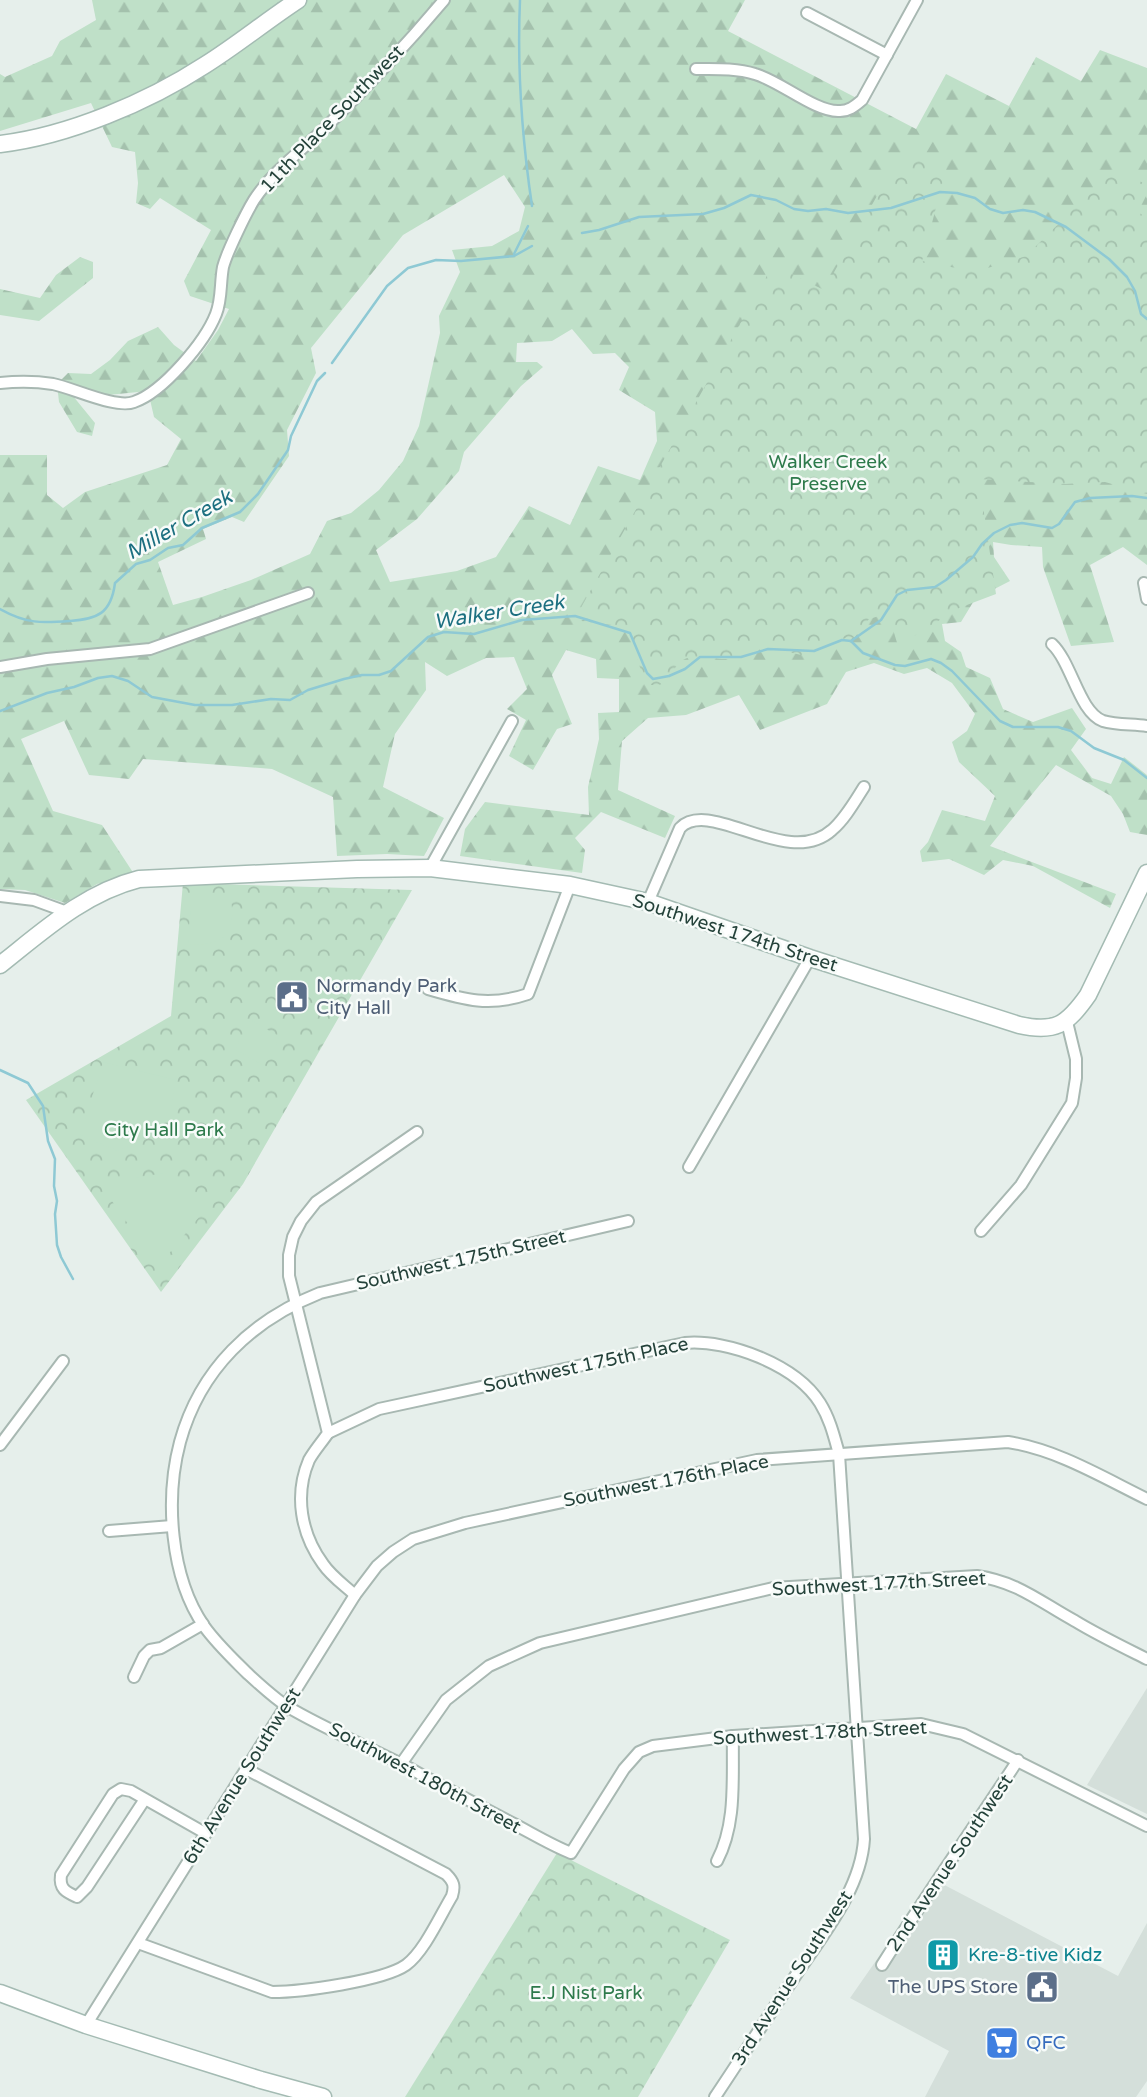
<svg xmlns="http://www.w3.org/2000/svg" width="1147" height="2097" font-family="'Varela Round',sans-serif">
<style>
.built{fill:#d4dfda}
.forest{fill:url(#forest-firs);fill-rule:evenodd}
.park{fill:url(#park-crowns)}
.pitch{fill:#bfe0c8}
.lines{fill:none;stroke-linecap:round;stroke-linejoin:round}
.stream{stroke:#8ec9d4;stroke-width:2.5}
.street-casing{stroke:#a8b8b2;stroke-width:14}
.secondary-casing{stroke:#a4bbb3;stroke-width:19}
.street{stroke:#fff;stroke-width:10}
.secondary{stroke:#fff;stroke-width:16}
.labels{text-anchor:middle;dominant-baseline:central;stroke-width:5;stroke-linejoin:round;paint-order:stroke}
.street-label{font-size:19px;fill:#24423a;stroke:#f7fbf9}
.park-label{font-size:19px;fill:#2d7a4b;stroke:#f7fbf9}
.service-label{font-size:19px;fill:#4e5e75;stroke:#f7fbf9;text-anchor:start}
.culture-label{font-size:19px;fill:#0d838f;stroke:#f7fbf9;text-anchor:start}
.shop-label{font-size:19px;fill:#366cbe;stroke:#f7fbf9;text-anchor:start}
.water-label{font-size:21px;font-style:italic;fill:#1c6f80;stroke:#f7fbf9}
</style>
<defs>
<pattern id="forest-firs" width="22" height="20" patternUnits="userSpaceOnUse" patternTransform="scale(1.75)"><rect width="22" height="20" fill="#bfe0c8"/><path d="M5 1l3.5 6h-7zM16 11l3.5 6h-7z" fill="#a4c1ad"/></pattern>
<pattern id="park-crowns" width="20" height="18" patternUnits="userSpaceOnUse" patternTransform="scale(1.75)"><rect width="20" height="18" fill="#bfe0c8"/><path d="M2 6a3 3 0 1 1 6 0M12 15a3 3 0 1 1 6 0" fill="none" stroke="#a4c1ad"/></pattern>
</defs>
<rect width="100%" height="100%" fill="#e6efeb"/>
<g class="built">
<path d="M 1147,1688 L 1147,1814 L 1087,1785 Z"/>
<path d="M 933,1879 L 1118,1976 L 1147,1923 L 1147,2081 L 1136,2097 L 925,2097 L 949,2051 L 850,1998 Z"/>
</g>
<g class="forest">
<path d="M 92,0 L 745,0 L 728,31 L 916,129 L 946,74 L 1009,106 L 1036,57 L 1081,81 L 1100,50 L 1147,68 L 1147,565 L 1123,547 L 1090,565 L 1114,642 L 1071,646 L 1043,567 L 1042,547 L 1011,545 L 993,542 L 994,557 L 1010,581 L 975,599 L 961,622 L 942,624 L 945,641 L 961,652 L 966,667 L 990,678 L 1003,709 L 1033,722 L 1072,708 L 1086,729 L 1071,750 L 1092,778 L 1111,784 L 1124,757 L 1147,775 L 1147,835 L 1130,832 L 1123,814 L 1111,796 L 1056,765 L 990,846 L 1116,894 L 1110,908 L 1033,866 L 1003,860 L 984,875 L 949,859 L 922,862 L 920,851 L 928,842 L 942,810 L 985,821 L 995,796 L 959,762 L 952,742 L 967,731 L 975,714 L 952,683 L 927,668 L 904,674 L 874,663 L 846,672 L 827,704 L 760,730 L 739,695 L 686,715 L 648,718 L 622,741 L 618,790 L 675,816 L 665,838 L 601,812 L 575,838 L 585,850 L 582,873 L 460,856 L 465,829 L 485,802 L 589,815 L 588,787 L 599,739 L 598,713 L 619,712 L 619,679 L 597,678 L 596,659 L 566,650 L 552,675 L 572,724 L 557,729 L 533,770 L 509,756 L 526,720 L 507,709 L 527,689 L 514,657 L 486,658 L 447,676 L 425,662 L 426,690 L 395,734 L 383,787 L 444,818 L 424,856 L 387,854 L 337,856 L 333,797 L 272,769 L 143,759 L 129,779 L 89,775 L 64,721 L 21,739 L 53,811 L 102,825 L 134,874 L 97,884 L 65,903 L 25,890 L 0,889 L 0,455 L 47,455 L 47,495 L 63,508 L 85,492 L 167,465 L 181,439 L 154,417 L 148,391 L 108,395 L 87,392 L 73,396 L 95,423 L 92,436 L 77,432 L 59,402 L 57,384 L 68,373 L 91,374 L 110,360 L 128,341 L 158,327 L 174,345 L 196,361 L 218,330 L 229,309 L 190,296 L 184,281 L 211,230 L 160,198 L 150,209 L 136,203 L 138,183 L 135,152 L 112,147 L 91,103 L 0,131 L 0,74 L 5,77 L 52,56 L 60,41 L 96,20 ZM 504,175 L 525,207 L 519,231 L 492,246 L 452,250 L 460,272 L 439,316 L 440,333 L 419,426 L 403,461 L 379,490 L 351,513 L 327,521 L 310,554 L 251,580 L 202,597 L 173,605 L 158,562 L 206,539 L 203,529 L 232,517 L 244,522 L 289,456 L 287,430 L 316,373 L 311,348 L 403,235 ZM 572,329 L 593,354 L 615,353 L 629,367 L 619,390 L 655,412 L 657,441 L 640,480 L 598,466 L 570,525 L 529,506 L 496,557 L 457,571 L 390,582 L 376,550 L 417,519 L 459,471 L 464,452 L 521,386 L 543,367 L 537,362 L 516,362 L 517,343 L 552,341 Z"/>
<path d="M 80,257 L 93,262 L 93,278 L 39,321 L 0,315 L 0,289 L 40,298 L 56,275 Z"/>
</g>
<g class="park">
<path d="M 900,155 L 948,162 L 922,261 L 975,272 L 1026,256 L 1115,168 L 1147,185 L 1147,194 L 1138,212 L 1147,218 L 1147,494 L 1105,482 L 1065,484 L 979,479 L 996,594 L 959,608 L 898,646 L 889,616 L 896,614 L 893,612 L 869,619 L 855,637 L 834,640 L 830,646 L 816,648 L 801,655 C 790,653 780,648 769,647 C 753,646 742,658 727,659 C 715,660 694,653 683,660 C 669,668 674,687 651,685 L 643,678 L 629,630 L 620,626 L 574,620 L 773,265 L 824,290 Z"/>
<path d="M 183,883 L 412,890 L 243,1184 L 161,1292 L 26,1100 L 171,1016 Z"/>
<path d="M 557,1853 L 730,1940 L 638,2097 L 405,2097 Z"/>
</g>
<g class="pitch">
<path d="M 191,900 L 231,900 C 237,935 221,947 188,944 Z"/>
<path d="M 251,1020 L 280,1037 L 264,1066 L 235,1049 Z"/>
<path d="M 103,1062 L 176,1080 L 171,1111 L 155,1135 L 118,1151 L 80,1135 Z"/>
<path d="M 164,1173 L 188,1185 L 208,1206 L 158,1267 L 112,1201 L 134,1178 Z"/>
</g>
<g class="lines">
<g class="stream">
<path d="M 520,0 C 517,68 522,138 532,206"/>
<path d="M 582,233 L 599,230 L 639,217 L 703,214 L 724,208 L 751,195 L 776,200 L 794,209 L 808,211 L 826,209 L 848,213 L 891,208 L 940,192 L 957,193 L 975,198 L 990,209 L 1003,213 L 1023,210 L 1035,212 L 1066,227 L 1109,259 L 1127,277 L 1135,291 L 1141,314 L 1147,319"/>
<path d="M 514,254 L 528,226"/>
<path d="M 332,363 L 387,286 L 408,268 L 436,260 L 461,261 L 514,256 L 532,246"/>
<path d="M 0,609 C 27,624 41,623 70,621 C 97,619 111,614 115,583 L 136,564 L 150,560 L 168,548 L 183,545 L 202,528 L 240,512 L 258,494 L 288,450 L 291,436 L 317,381 L 325,373"/>
<path d="M 851,641 L 863,653 L 895,665 L 905,666 L 931,659 L 941,663 L 952,671 L 1000,721 L 1013,727 L 1058,727 L 1071,731 L 1094,748 L 1124,760 L 1147,778"/>
<path d="M 0,711 L 47,693 L 74,687 L 98,678 L 112,676 L 128,681 L 152,697 L 195,705 L 232,705 L 271,699 L 290,700 L 308,690 L 344,679 L 362,675 L 379,675 L 391,671 L 428,637 L 444,632 L 474,634 L 522,620 L 575,616 L 630,633 L 647,673 L 653,679 L 669,676 L 685,669 L 700,657 L 741,657 L 768,649 L 814,651 L 842,640 L 851,641 L 881,620 L 897,595 L 907,590 L 935,587 L 946,580 L 973,557 L 982,544 L 994,533 L 1010,525 L 1022,523 L 1052,528 L 1059,524 L 1075,502 L 1090,498 L 1132,496 L 1147,498"/>
<path d="M 0,1070 L 28,1083 L 43,1106 L 48,1141 L 55,1159 L 54,1186 L 57,1201 L 55,1214 L 57,1245 L 61,1257 L 73,1279"/>
</g>
<defs>
<g id="street">
<path d="M 807,13 L 887,55"/>
<path d="M 696,69 C 715,69 736,68 755,74 C 780,81 814,111 838,111 C 848,112 855,106 862,100 L 917,0"/>
<path d="M 0,383 C 18,381 35,381 53,384 C 73,388 116,409 134,402 C 163,392 205,342 216,314 C 222,299 220,283 223,267 C 227,252 246,213 254,200 C 272,172 301,151 325,128 C 366,88 407,44 444,0"/>
<path d="M 1144,583 L 1147,599"/>
<path d="M 1052,644 C 1072,663 1079,712 1103,721 C 1116,725 1133,724 1147,726"/>
<path d="M 0,667 L 47,659 L 150,649 L 308,593"/>
<path d="M 430,868 L 512,721"/>
<path d="M 0,896 L 34,900 L 67,912"/>
<path d="M 648,902 L 680,828 C 710,797 788,870 832,830 C 845,819 855,801 864,787"/>
<path d="M 428,989 C 465,1000 490,1007 528,994 L 570,885"/>
<path d="M 689,1167 L 810,958"/>
<path d="M 628,1221 L 320,1293 C 252,1320 200,1369 180,1442 C 165,1498 170,1577 204,1626 C 216,1643 232,1658 247,1673 C 259,1684 274,1698 288,1707 C 327,1730 371,1748 411,1769 C 445,1788 480,1806 514,1824 C 533,1834 551,1845 571,1853 L 624,1769 L 639,1752 L 653,1746 L 733,1736 L 921,1724 L 963,1734 L 1147,1826"/>
<path d="M 981,1231 L 1021,1185 L 1072,1103 L 1076,1078 L 1076,1059 L 1067,1022"/>
<path d="M 328,1433 L 379,1409 L 685,1343 C 728,1339 796,1365 820,1403 C 830,1419 834,1436 839,1454 L 864,1839 C 861,1891 820,1938 792,1981 C 766,2019 741,2058 715,2097"/>
<path d="M 0,1445 L 63,1361"/>
<path d="M 109,1531 L 172,1526"/>
<path d="M 355,1595 C 344,1585 331,1576 323,1564 C 301,1534 294,1495 309,1460 C 314,1451 322,1442 328,1433 L 289,1276 L 289,1255 L 293,1237 L 301,1221 L 316,1202 L 417,1132"/>
<path d="M 134,1677 L 144,1656 L 150,1650 L 161,1648 L 203,1624"/>
<path d="M 401,1764 L 446,1700 L 489,1666 L 540,1643 L 773,1588 L 977,1576 C 1018,1582 1040,1602 1075,1621 C 1098,1635 1123,1647 1147,1659"/>
<path d="M 145,1799 L 87,1887 L 77,1897 C 66,1892 59,1889 61,1875 L 113,1794 L 121,1789 L 131,1791 L 205,1833"/>
<path d="M 717,1861 C 737,1823 732,1778 733,1736"/>
<path d="M 138,1943 L 272,1992 C 301,1992 383,1981 406,1965 C 424,1952 440,1916 452,1896 C 455,1886 454,1882 446,1874 L 246,1769"/>
<path d="M 882,1965 C 926,1895 973,1829 1018,1760"/>
<path d="M 86,2025 L 355,1595 L 377,1566 L 393,1552 L 413,1539 L 465,1523 L 757,1460 L 1008,1442 C 1058,1450 1102,1477 1147,1499"/>
</g>
<g id="secondary">
<path d="M 0,144 C 68,136 148,102 205,65 C 237,45 266,21 298,0"/>
<path d="M 0,965 C 43,931 84,893 139,879 L 357,869 L 430,868 L 570,885 L 648,902 L 810,958 L 1019,1025 C 1055,1033 1067,1025 1088,995 L 1147,873"/>
<path d="M 0,1993 L 86,2025 L 261,2080 L 323,2097"/>
</g>
</defs>
<use href="#street" class="street-casing"/>
<use href="#secondary" class="secondary-casing"/>
<use href="#street" class="street"/>
<use href="#secondary" class="secondary"/>
</g>
<defs>
<symbol id="civic-square" viewBox="-11 -11 22 22"><rect x="-9" y="-9" width="18" height="18" rx="4" fill="#5c6f8a" stroke="#f7fbf9"/><path d="M-.6-6.5H3V-4.5H.6V-3L4-1V1h2V6H-6V1h2V-1L-.6-3ZM-1.2 2.5V6h2.4V2.5Z" fill="#fff"/></symbol>
<symbol id="building-square" viewBox="-11 -11 22 22"><rect x="-9" y="-9" width="18" height="18" rx="4" fill="#0f9aa8" stroke="#f7fbf9"/><path d="M-4-6H4V6H1V3H-1V6H-4ZM-2.5-4.3h1.7v1.8h-1.7ZM.8-4.3h1.7v1.8H.8ZM-2.5-1h1.7V.8h-1.7ZM.8-1h1.7V.8H.8Z" fill="#fff"/></symbol>
<symbol id="supermarket-square" viewBox="-11 -11 22 22"><rect x="-9" y="-9" width="18" height="18" rx="4" fill="#3f7fe0" stroke="#f7fbf9"/><path d="M-6-5.5h2.5l.6 2H6L4.5 2H-2.5L-4.4-4H-6ZM-1.5 3.2a1.3 1.3 0 1 0 .1 0ZM3 3.2a1.3 1.3 0 1 0 .1 0Z" fill="#fff"/></symbol>
</defs>
<g fill-rule="evenodd">
<use href="#civic-square" x="273" y="978" width="38" height="38"/>
<use href="#building-square" x="924" y="1936" width="38" height="38"/>
<use href="#civic-square" x="1023" y="1968" width="38" height="38"/>
<use href="#supermarket-square" x="983" y="2024" width="38" height="38"/>
</g>
<g class="labels">
<g class="street-label">
<text transform="translate(332 119) rotate(-46)">11th Place Southwest</text>
<text transform="translate(735 933) rotate(18)">Southwest 174th Street</text>
<text transform="translate(461 1260) rotate(-13)">Southwest 175th Street</text>
<text transform="translate(586 1365) rotate(-12)">Southwest 175th Place</text>
<text transform="translate(666 1481) rotate(-11)">Southwest 176th Place</text>
<text transform="translate(879 1584) rotate(-3)">Southwest 177th Street</text>
<text transform="translate(820 1733) rotate(-3)">Southwest 178th Street</text>
<text transform="translate(242 1776) rotate(-58)">6th Avenue Southwest</text>
<text transform="translate(425 1778) rotate(28)">Southwest 180th Street</text>
<text transform="translate(950 1863) rotate(-56)">2nd Avenue Southwest</text>
<text transform="translate(792 1978) rotate(-57)">3rd Avenue Southwest</text>
</g>
<g class="park-label">
<text x="828" y="462">Walker Creek<tspan x="828" dy="22">Preserve</tspan></text>
<text x="164" y="1130">City Hall Park</text>
<text x="586" y="1993">E.J Nist Park</text>
</g>
<g class="service-label">
<text x="316" y="986">Normandy Park<tspan x="316" dy="22">City Hall</tspan></text>
<text x="1018" y="1987" text-anchor="end">The UPS Store</text>
</g>
<g class="culture-label">
<text x="968" y="1955">Kre-8-tive Kidz</text>
</g>
<g class="shop-label">
<text x="1026" y="2043">QFC</text>
</g>
<g class="water-label">
<text transform="translate(179 525) rotate(-30)">Miller Creek</text>
<text transform="translate(499 612) rotate(-9)">Walker Creek</text>
</g>
</g>
</svg>
